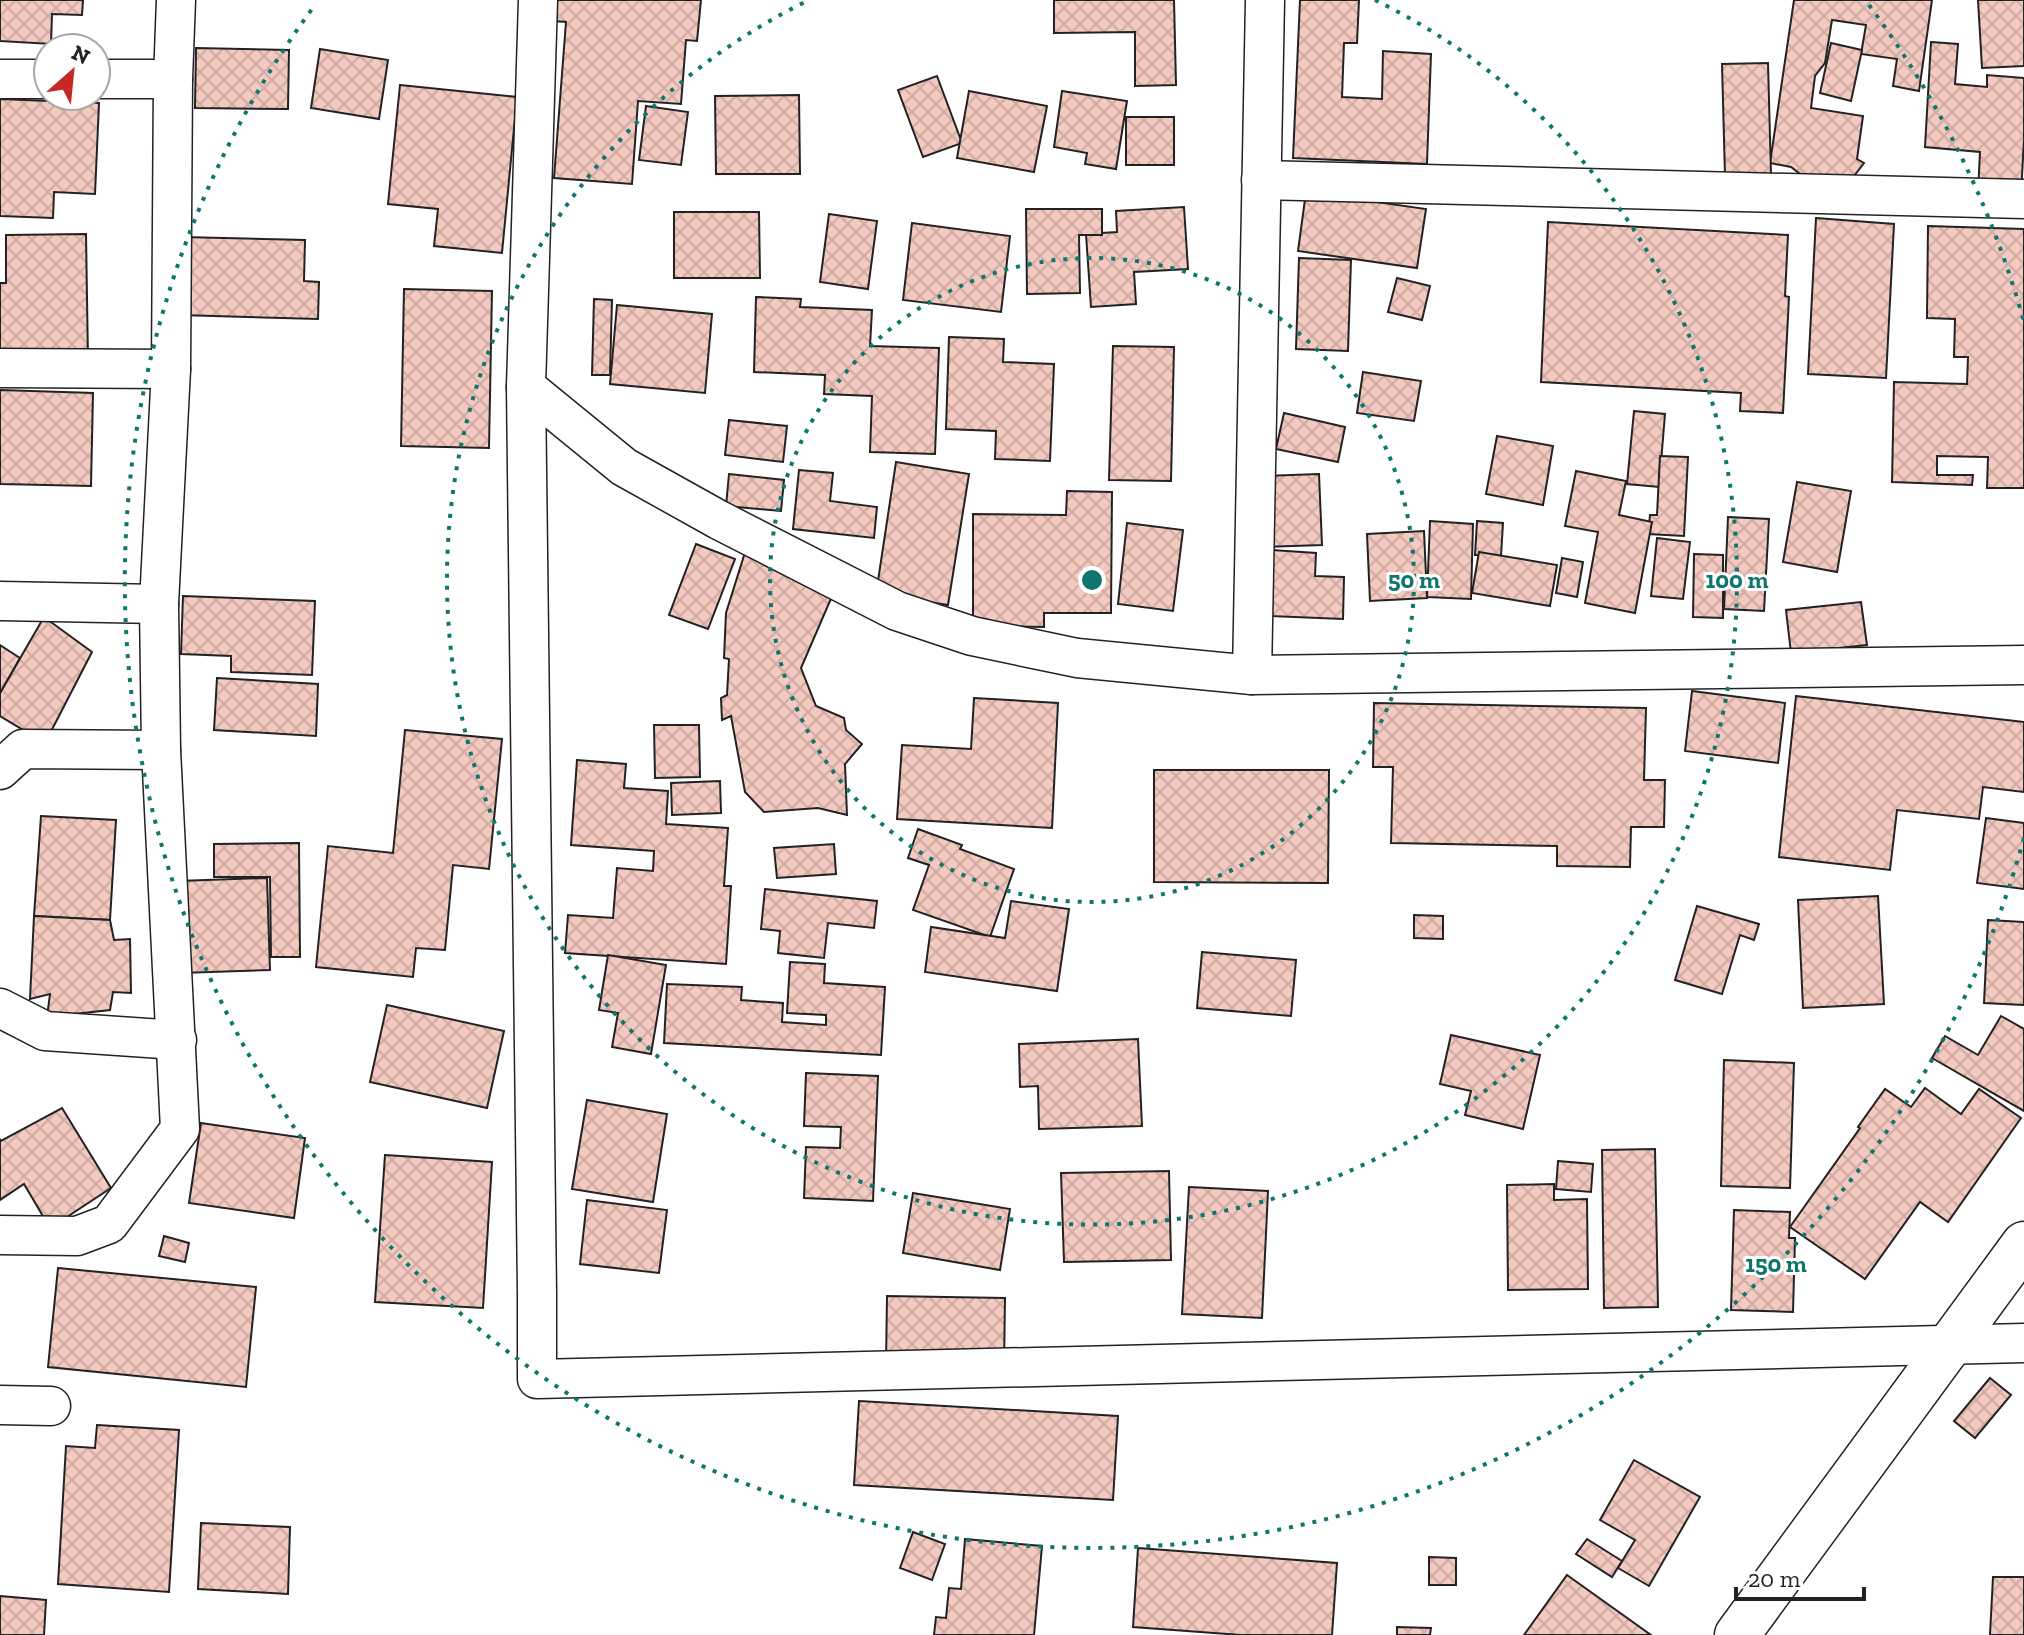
<svg xmlns="http://www.w3.org/2000/svg" width="2024" height="1635" font-family="'Zilla Slab',serif">
<style>
.building{fill:url(#building-cross-hatch);stroke:#222;stroke-width:2}
.lines{fill:none;stroke-linecap:round;stroke-linejoin:round}
.street-casing{stroke:#222;stroke-width:41}
.primary-casing{stroke:#222;stroke-width:47}
.street{stroke:#fff;stroke-width:38}
.primary{stroke:#fff;stroke-width:44}
.ring{fill:none;stroke:#0f766e;stroke-width:4;stroke-dasharray:4 8}
.centre{fill:#0f766e;stroke:#fff;stroke-width:4}
.ring-label{font-size:24px;text-anchor:middle;font-weight:bold;fill:#0f766e;stroke:#fff;stroke-width:6;stroke-linejoin:round;paint-order:stroke}
</style>
<defs>
<pattern id="building-cross-hatch" width="8" height="8" patternUnits="userSpaceOnUse" patternTransform="scale(2)"><rect width="8" height="8" fill="#f3c9c0"/><path d="M0 0l8 8M0 8l8-8" fill="none" stroke="#d0aca5"/></pattern>
</defs>
<rect width="100%" height="100%" fill="#fff"/>
<g class="building">
<path d="M 0,0 L 83,0 L 82,15 L 52,14 L 51,44 L 0,41 Z"/>
<path d="M 543,0 L 701,0 L 697,41 L 686,40 L 681,104 L 638,101 L 632,184 L 554,178 L 566,22 L 542,20 Z"/>
<path d="M 1054,0 L 1174,0 L 1176,85 L 1135,86 L 1135,32 L 1054,33 Z"/>
<path d="M 1300,0 L 1359,0 L 1357,43 L 1344,43 L 1342,97 L 1382,99 L 1383,51 L 1431,54 L 1427,164 L 1293,158 Z"/>
<path d="M 1794,0 L 1932,0 L 1919,91 L 1893,86 L 1897,59 L 1861,54 L 1866,25 L 1832,20 L 1825,63 L 1815,76 L 1811,108 L 1863,116 L 1857,159 L 1864,163 L 1847,185 L 1808,180 L 1791,167 L 1770,163 Z"/>
<path d="M 1978,0 L 2024,0 L 2024,66 L 1982,68 Z"/>
<path d="M 1931,42 L 1958,44 L 1955,84 L 1987,87 L 1987,75 L 2024,78 L 2024,139 L 2021,195 L 1978,192 L 1980,152 L 1925,147 Z"/>
<path d="M 1831,43 L 1862,50 L 1851,101 L 1820,93 Z"/>
<path d="M 196,48 L 289,50 L 288,109 L 195,108 Z"/>
<path d="M 320,49 L 388,60 L 379,119 L 311,108 Z"/>
<path d="M 1768,63 L 1771,174 L 1725,176 L 1722,64 Z"/>
<path d="M 937,76 L 962,143 L 923,157 L 898,90 Z"/>
<path d="M 400,85 L 517,97 L 502,253 L 434,246 L 438,209 L 388,204 Z"/>
<path d="M 969,91 L 1047,106 L 1034,172 L 957,158 Z"/>
<path d="M 1062,91 L 1127,101 L 1116,169 L 1085,164 L 1087,153 L 1054,147 Z"/>
<path d="M 799,95 L 800,174 L 716,174 L 715,96 Z"/>
<path d="M 0,99 L 99,103 L 95,194 L 54,192 L 53,218 L 0,216 Z"/>
<path d="M 646,106 L 688,112 L 681,165 L 639,160 Z"/>
<rect x="1126" y="117" width="48" height="48"/>
<path d="M 1306,192 L 1426,209 L 1417,268 L 1298,251 Z"/>
<path d="M 1184,207 L 1188,269 L 1134,272 L 1136,304 L 1091,307 L 1086,234 L 1117,232 L 1116,211 Z"/>
<path d="M 1026,209 L 1102,209 L 1102,235 L 1079,235 L 1080,293 L 1027,294 Z"/>
<path d="M 674,212 L 759,212 L 760,278 L 674,278 Z"/>
<path d="M 829,214 L 877,221 L 868,289 L 820,282 Z"/>
<path d="M 1816,218 L 1894,224 L 1886,378 L 1808,374 Z"/>
<path d="M 1548,222 L 1788,235 L 1785,296 L 1789,297 L 1783,413 L 1740,411 L 1741,393 L 1541,382 Z"/>
<path d="M 912,223 L 1010,236 L 1001,312 L 903,300 Z"/>
<path d="M 1928,226 L 2024,229 L 2024,488 L 1987,488 L 1988,457 L 1937,456 L 1937,475 L 1973,475 L 1972,485 L 1892,482 L 1894,382 L 1967,384 L 1968,357 L 1954,357 L 1955,319 L 1927,318 Z"/>
<path d="M 86,234 L 88,360 L 0,361 L 0,283 L 6,283 L 6,235 Z"/>
<path d="M 182,237 L 305,240 L 304,281 L 319,282 L 318,319 L 180,315 Z"/>
<path d="M 1299,258 L 1351,260 L 1348,351 L 1296,349 Z"/>
<path d="M 1397,278 L 1430,286 L 1422,320 L 1388,312 Z"/>
<path d="M 404,289 L 492,291 L 489,448 L 401,446 Z"/>
<path d="M 756,297 L 801,299 L 800,307 L 872,310 L 870,346 L 939,348 L 935,454 L 870,452 L 872,396 L 824,394 L 825,375 L 754,372 Z"/>
<path d="M 594,299 L 612,300 L 610,375 L 592,375 Z"/>
<path d="M 617,305 L 712,314 L 705,393 L 610,384 Z"/>
<path d="M 949,337 L 1004,339 L 1003,362 L 1054,364 L 1050,461 L 995,459 L 996,431 L 946,429 Z"/>
<path d="M 1113,346 L 1174,347 L 1171,481 L 1109,480 Z"/>
<path d="M 1363,372 L 1421,381 L 1414,421 L 1357,413 Z"/>
<path d="M 0,390 L 93,393 L 91,486 L 0,484 Z"/>
<path d="M 1634,411 L 1665,414 L 1659,487 L 1627,484 Z"/>
<path d="M 1284,413 L 1345,427 L 1338,462 L 1276,449 Z"/>
<path d="M 729,420 L 787,426 L 783,462 L 725,455 Z"/>
<path d="M 1497,436 L 1553,446 L 1543,505 L 1486,494 Z"/>
<path d="M 1660,456 L 1688,457 L 1684,536 L 1648,534 L 1650,515 L 1657,515 Z"/>
<path d="M 896,462 L 969,474 L 948,605 L 876,594 Z"/>
<path d="M 799,470 L 833,473 L 830,501 L 877,507 L 874,538 L 793,529 Z"/>
<path d="M 1576,471 L 1626,481 L 1619,515 L 1652,522 L 1635,613 L 1585,603 L 1598,532 L 1565,526 Z"/>
<path d="M 729,474 L 784,480 L 781,511 L 726,506 Z"/>
<path d="M 1319,474 L 1322,545 L 1265,547 L 1262,476 Z"/>
<path d="M 1797,482 L 1851,491 L 1837,572 L 1783,562 Z"/>
<path d="M 1067,491 L 1112,492 L 1111,613 L 1044,613 L 1044,627 L 973,626 L 973,514 L 1066,515 Z"/>
<path d="M 1728,517 L 1769,519 L 1764,611 L 1724,609 Z"/>
<path d="M 1430,521 L 1473,524 L 1471,599 L 1427,597 Z"/>
<path d="M 1477,521 L 1503,523 L 1501,556 L 1475,555 Z"/>
<path d="M 1127,523 L 1183,530 L 1173,611 L 1118,604 Z"/>
<path d="M 1424,531 L 1427,598 L 1370,601 L 1367,534 Z"/>
<path d="M 1657,538 L 1690,542 L 1683,599 L 1651,596 Z"/>
<path d="M 696,544 L 735,559 L 708,629 L 669,615 Z"/>
<path d="M 747,546 L 836,587 L 801,668 L 816,706 L 844,718 L 846,730 L 862,744 L 845,764 L 847,815 L 818,808 L 764,812 L 745,792 L 731,716 L 722,720 L 721,698 L 727,695 L 729,659 L 724,658 L 726,613 Z"/>
<path d="M 1272,550 L 1316,553 L 1315,576 L 1344,577 L 1343,619 L 1270,616 Z"/>
<path d="M 1479,552 L 1557,565 L 1550,606 L 1472,593 Z"/>
<path d="M 1694,554 L 1723,555 L 1723,618 L 1693,617 Z"/>
<path d="M 1562,558 L 1583,562 L 1577,597 L 1556,593 Z"/>
<path d="M 183,596 L 315,601 L 312,675 L 231,672 L 231,656 L 181,654 Z"/>
<path d="M 1861,602 L 1867,645 L 1791,653 L 1786,610 Z"/>
<path d="M 44,617 L 92,652 L 45,743 L 0,716 L 0,693 Z"/>
<path d="M 0,645 L 20,658 L 0,693 Z"/>
<path d="M 217,678 L 318,684 L 316,736 L 214,730 Z"/>
<path d="M 1692,691 L 1785,703 L 1778,763 L 1685,751 Z"/>
<path d="M 1796,696 L 2024,722 L 2024,792 L 1983,787 L 1979,819 L 1897,810 L 1890,870 L 1779,857 Z"/>
<path d="M 974,698 L 1058,703 L 1052,828 L 897,819 L 902,745 L 971,749 Z"/>
<path d="M 1374,703 L 1646,708 L 1644,780 L 1665,780 L 1664,827 L 1631,827 L 1630,867 L 1557,866 L 1557,846 L 1391,843 L 1393,767 L 1373,767 Z"/>
<path d="M 654,725 L 699,725 L 700,777 L 655,778 Z"/>
<path d="M 405,730 L 502,739 L 489,869 L 453,865 L 445,950 L 416,948 L 413,977 L 316,967 L 328,846 L 393,853 Z"/>
<path d="M 577,760 L 626,764 L 624,788 L 668,791 L 666,824 L 728,828 L 724,886 L 731,886 L 726,964 L 565,953 L 568,915 L 613,918 L 617,868 L 653,871 L 654,851 L 571,845 Z"/>
<path d="M 1154,770 L 1329,770 L 1328,883 L 1154,882 Z"/>
<path d="M 720,781 L 721,813 L 672,815 L 671,783 Z"/>
<path d="M 41,816 L 116,820 L 110,920 L 34,916 Z"/>
<path d="M 1986,818 L 2024,823 L 2024,889 L 1977,883 Z"/>
<path d="M 918,829 L 962,845 L 960,849 L 1014,869 L 990,937 L 913,910 L 929,865 L 908,858 Z"/>
<path d="M 299,843 L 300,957 L 271,957 L 270,877 L 214,877 L 214,844 Z"/>
<path d="M 834,844 L 836,874 L 777,878 L 774,848 Z"/>
<path d="M 267,878 L 270,970 L 181,973 L 178,881 Z"/>
<path d="M 765,889 L 877,901 L 874,928 L 828,923 L 824,958 L 778,953 L 780,931 L 761,929 Z"/>
<path d="M 1878,896 L 1884,1004 L 1803,1008 L 1798,900 Z"/>
<path d="M 1011,901 L 1069,909 L 1057,991 L 925,972 L 931,927 L 1005,938 Z"/>
<path d="M 1697,906 L 1759,924 L 1754,940 L 1740,935 L 1722,994 L 1675,980 Z"/>
<path d="M 1414,915 L 1443,916 L 1443,939 L 1414,938 Z"/>
<path d="M 34,916 L 110,920 L 114,940 L 130,939 L 131,993 L 113,992 L 110,1010 L 47,1017 L 50,994 L 30,999 Z"/>
<path d="M 1988,920 L 2024,922 L 2024,1005 L 1984,1003 Z"/>
<path d="M 1202,952 L 1296,960 L 1291,1016 L 1197,1008 Z"/>
<path d="M 608,955 L 666,965 L 651,1054 L 612,1047 L 618,1013 L 599,1010 Z"/>
<path d="M 790,962 L 825,964 L 824,983 L 885,987 L 881,1055 L 664,1043 L 667,984 L 742,987 L 741,1000 L 783,1003 L 782,1022 L 826,1025 L 826,1015 L 787,1013 Z"/>
<path d="M 387,1005 L 504,1031 L 487,1108 L 370,1082 Z"/>
<path d="M 2001,1016 L 2024,1029 L 2024,1111 L 1932,1058 L 1945,1036 L 1978,1055 Z"/>
<path d="M 1451,1035 L 1540,1055 L 1523,1129 L 1465,1115 L 1471,1091 L 1440,1084 Z"/>
<path d="M 1138,1039 L 1142,1126 L 1039,1129 L 1038,1086 L 1020,1087 L 1019,1044 Z"/>
<path d="M 1724,1060 L 1794,1063 L 1790,1188 L 1721,1186 Z"/>
<path d="M 806,1073 L 878,1076 L 873,1201 L 804,1198 L 806,1147 L 840,1148 L 841,1127 L 804,1126 Z"/>
<path d="M 1925,1088 L 1961,1114 L 1979,1089 L 2021,1118 L 1948,1222 L 1920,1202 L 1865,1279 L 1790,1227 L 1860,1128 L 1858,1127 L 1885,1089 L 1911,1107 Z"/>
<path d="M 587,1100 L 667,1114 L 653,1202 L 572,1189 Z"/>
<path d="M 62,1108 L 111,1188 L 50,1228 L 24,1184 L 0,1200 L 0,1139 L 1,1141 Z"/>
<path d="M 201,1123 L 305,1138 L 294,1218 L 189,1203 Z"/>
<path d="M 1655,1149 L 1658,1307 L 1604,1308 L 1602,1150 Z"/>
<path d="M 385,1155 L 492,1162 L 483,1308 L 375,1302 Z"/>
<path d="M 1558,1161 L 1593,1164 L 1591,1192 L 1556,1189 Z"/>
<path d="M 1169,1171 L 1171,1260 L 1064,1262 L 1061,1173 Z"/>
<path d="M 1554,1184 L 1554,1200 L 1587,1199 L 1588,1289 L 1508,1290 L 1507,1185 Z"/>
<path d="M 1189,1187 L 1268,1191 L 1262,1318 L 1182,1314 Z"/>
<path d="M 913,1193 L 1010,1209 L 1000,1270 L 903,1253 Z"/>
<path d="M 587,1200 L 667,1210 L 659,1273 L 580,1264 Z"/>
<path d="M 1734,1210 L 1790,1212 L 1789,1238 L 1795,1238 L 1793,1312 L 1731,1310 Z"/>
<path d="M 164,1236 L 189,1243 L 185,1262 L 159,1256 Z"/>
<path d="M 58,1268 L 256,1287 L 246,1387 L 48,1367 Z"/>
<path d="M 887,1296 L 1005,1298 L 1004,1366 L 886,1364 Z"/>
<path d="M 1990,1378 L 2011,1395 L 1975,1438 L 1954,1421 Z"/>
<path d="M 859,1401 L 1118,1416 L 1113,1500 L 854,1485 Z"/>
<path d="M 97,1425 L 179,1430 L 169,1592 L 58,1584 L 66,1446 L 95,1448 Z"/>
<path d="M 1634,1460 L 1700,1497 L 1649,1586 L 1618,1568 L 1635,1540 L 1600,1520 Z"/>
<path d="M 201,1523 L 290,1527 L 288,1594 L 198,1589 Z"/>
<path d="M 913,1532 L 945,1544 L 932,1580 L 900,1568 Z"/>
<path d="M 965,1539 L 1042,1546 L 1034,1635 L 934,1635 L 936,1617 L 946,1618 L 949,1588 L 961,1589 Z"/>
<path d="M 1587,1539 L 1622,1561 L 1612,1577 L 1576,1554 Z"/>
<path d="M 1138,1548 L 1337,1563 L 1332,1635 L 1241,1635 L 1133,1627 Z"/>
<path d="M 1429,1557 L 1456,1558 L 1456,1585 L 1429,1585 Z"/>
<path d="M 1567,1575 L 1651,1635 L 1524,1635 Z"/>
<path d="M 1993,1577 L 2024,1577 L 2024,1635 L 1990,1635 Z"/>
<path d="M 0,1596 L 46,1600 L 44,1635 L 0,1635 Z"/>
<path d="M 1397,1627 L 1431,1628 L 1430,1635 L 1397,1635 Z"/>
</g>
<g class="lines">
<defs>
<g id="street">
<path d="M 538,0 L 526,387 L 537,1294 L 537,1379 L 2024,1343"/>
<path d="M 0,79 L 48,79"/>
<path d="M 96,79 L 173,79"/>
<path d="M 1261,180 L 2024,199"/>
<path d="M 0,368 L 171,369"/>
<path d="M 526,387 L 624,467 L 719,520 L 897,611 L 972,636 L 1077,658 L 1252,675 L 2024,665"/>
<path d="M 0,601 L 159,604 L 171,369 L 173,79 L 176,0"/>
<path d="M 1252,675 L 1265,0"/>
<path d="M 0,770 L 23,749 L 161,750"/>
<path d="M 0,1008 L 45,1031 L 177,1040"/>
<path d="M 0,1235 L 77,1236 L 109,1224 L 180,1129 L 161,750 L 159,604"/>
<path d="M 0,1405 L 51,1406"/>
</g>
<path id="primary" d="M 1737,1635 L 2024,1244"/>
</defs>
<use href="#street" class="street-casing"/>
<use href="#primary" class="primary-casing"/>
<use href="#street" class="street"/>
<use href="#primary" class="primary"/>
</g>
<g class="ring">
<circle cx="1092" cy="580" r="322"/>
<path d="M1375 0A645 645 0 1 1 809 0"/>
<path d="M2024 838A967 967 0 1 1 315 5M1869 5A967 967 0 0 1 2024 322"/>
</g>
<circle cx="1092" cy="580" r="12" class="centre"/>
<g class="ring-label">
<text x="1414" y="588">50 m</text>
<text x="1737" y="588">100 m</text>
<text x="1776" y="1272">150 m</text>
</g>
<g transform="translate(72 72) rotate(27)"><circle r="38" fill="#ffffff" stroke="#a7a7a7" stroke-width="2"/>
<path d="M0-6L14 30L0 20L-14 30Z" fill="#c62828"/>
<text y="-12" font-size="22" font-weight="bold" text-anchor="middle" fill="#222222">N</text>
</g>
<path d="M1736 1587v12h128v-12" fill="none" stroke="#222222" stroke-width="4"/>
<text x="1748" y="1587" font-size="24" fill="#222222" stroke="#ffffff" stroke-width="6" paint-order="stroke">20 m</text>
</svg>
